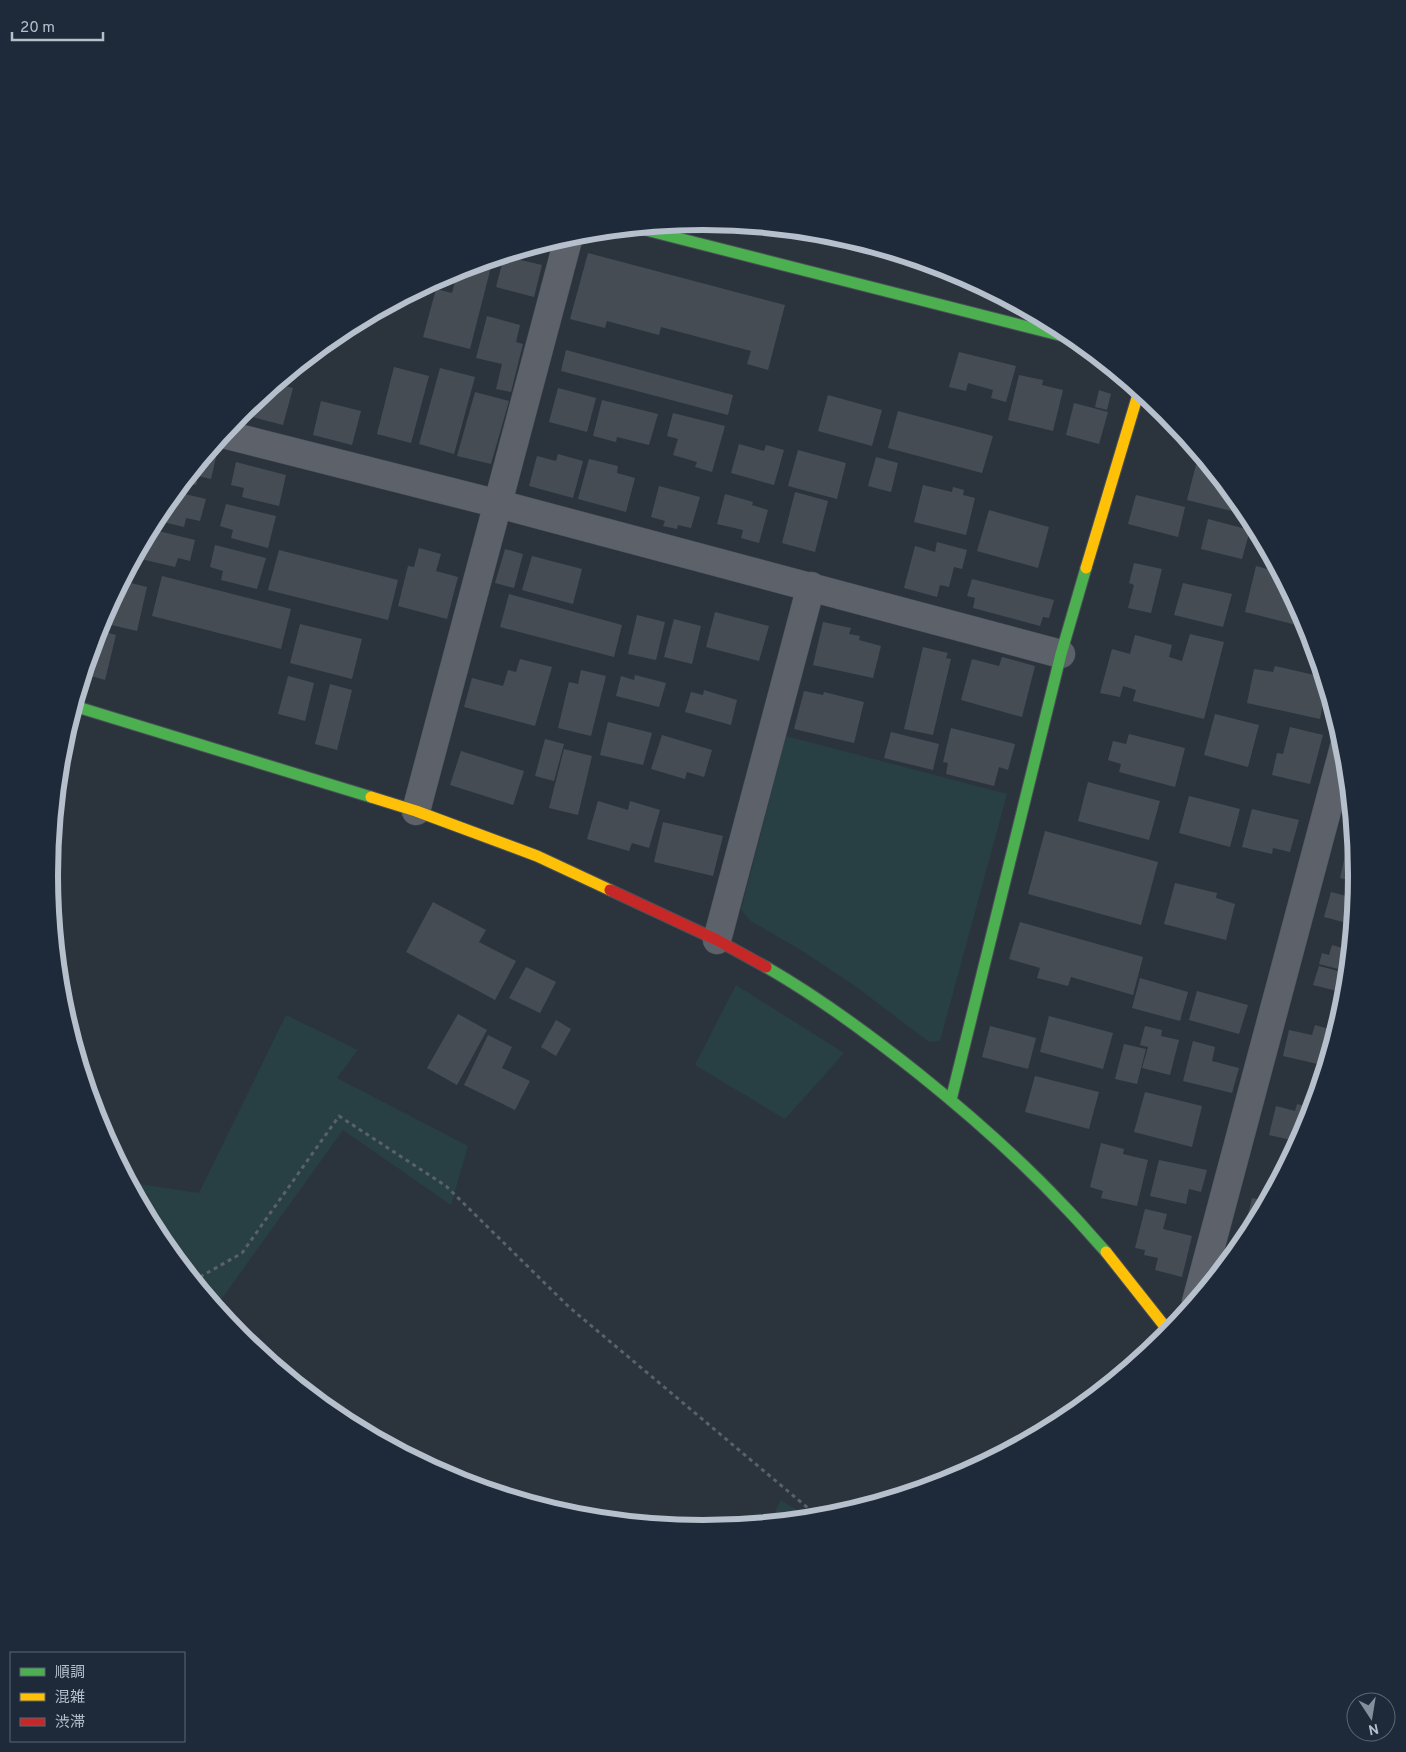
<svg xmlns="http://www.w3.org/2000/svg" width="1406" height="1752" font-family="Overpass,'Noto Sans JP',sans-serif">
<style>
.green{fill:#284044}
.building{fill:#454c54}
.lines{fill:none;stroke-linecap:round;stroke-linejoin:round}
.street-casing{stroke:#4a5057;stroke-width:29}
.fast-casing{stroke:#4a5057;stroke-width:13}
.slow-casing{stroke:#4a5057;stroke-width:13}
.jam-casing{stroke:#4a5057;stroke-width:13}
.path{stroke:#5a6167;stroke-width:3;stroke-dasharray:4 4;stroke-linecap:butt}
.street{stroke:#5d626a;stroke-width:28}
.fast{stroke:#4caf50;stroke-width:11}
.slow{stroke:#ffc107;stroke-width:11}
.jam{stroke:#c62828;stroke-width:11}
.rim{fill:none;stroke:#b6c0cd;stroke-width:6}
</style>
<rect width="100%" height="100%" fill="#2b343d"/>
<g class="green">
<path d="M 786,736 L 1007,794 L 940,1041 L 929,1042 L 858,988 L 804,952 L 751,921 L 741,910 Z"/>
<path d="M 736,985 L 844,1053 L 785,1119 L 695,1065 Z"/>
<path d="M 286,1015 L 358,1050 L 337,1078 L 468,1146 L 451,1205 L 343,1130 L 215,1308 L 159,1239 L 127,1180 L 138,1184 L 199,1193 Z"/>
<path d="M 781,1500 L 812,1520 L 769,1524 Z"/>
</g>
<g class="building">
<path d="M 588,253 L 785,305 L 768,370 L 747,364 L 751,351 L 661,327 L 659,335 L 607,321 L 605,328 L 570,319 Z"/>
<path d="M 504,256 L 542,265 L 534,297 L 496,287 Z"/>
<path d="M 493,259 L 470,349 L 423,337 L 436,289 L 452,293 L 458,270 Z"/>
<path d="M 487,316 L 520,325 L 516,342 L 523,344 L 511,392 L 496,389 L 502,364 L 476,358 Z"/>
<path d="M 566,350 L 733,395 L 728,415 L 561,371 Z"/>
<path d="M 959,352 L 1016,366 L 1006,402 L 991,398 L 993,390 L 968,383 L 966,391 L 949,387 Z"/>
<path d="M 394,367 L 429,376 L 411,443 L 377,434 Z"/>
<path d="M 440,368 L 475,377 L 454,454 L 419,444 Z"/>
<path d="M 1019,375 L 1043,380 L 1042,385 L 1063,390 L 1053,431 L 1008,420 Z"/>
<path d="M 276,384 L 293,388 L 283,425 L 240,414 Z"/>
<path d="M 558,388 L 596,398 L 587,432 L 549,422 Z"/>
<path d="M 1099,390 L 1111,394 L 1107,410 L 1095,407 Z"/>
<path d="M 475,392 L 509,401 L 491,464 L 457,456 Z"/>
<path d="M 828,395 L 882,410 L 872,446 L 818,431 Z"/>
<path d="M 602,400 L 658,414 L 649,445 L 617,437 L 616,442 L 593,436 Z"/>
<path d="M 321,401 L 361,411 L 352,445 L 313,435 Z"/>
<path d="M 1074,403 L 1108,412 L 1099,444 L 1066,435 Z"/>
<path d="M 898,411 L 993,436 L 982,473 L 888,448 Z"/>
<path d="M 673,413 L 725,426 L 712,472 L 695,467 L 697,462 L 673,455 L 678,439 L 667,436 Z"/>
<path d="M 739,444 L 764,451 L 766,445 L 784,450 L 774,485 L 731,473 Z"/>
<path d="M 798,450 L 846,463 L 837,499 L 788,486 Z"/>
<path d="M 1199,453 L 1247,513 L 1248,515 L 1187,500 Z"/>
<path d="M 207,454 L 216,457 L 211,479 L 198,476 L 196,485 L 184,482 Z"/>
<path d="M 558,454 L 583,461 L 573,498 L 529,486 L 537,456 L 556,461 Z"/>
<path d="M 876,457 L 898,463 L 891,492 L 868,486 Z"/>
<path d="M 589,459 L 618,466 L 617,473 L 635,478 L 626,512 L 578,499 Z"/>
<path d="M 236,462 L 286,475 L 279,506 L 242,497 L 244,488 L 231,485 Z"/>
<path d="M 923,485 L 952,492 L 953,487 L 964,490 L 963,495 L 975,498 L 966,535 L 914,522 Z"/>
<path d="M 659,486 L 700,497 L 691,528 L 678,525 L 677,529 L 663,526 L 665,521 L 651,517 Z"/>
<path d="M 176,492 L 206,499 L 200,521 L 186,518 L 184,527 L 155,520 Z"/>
<path d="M 795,492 L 828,501 L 815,552 L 782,543 Z"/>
<path d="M 725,494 L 753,502 L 752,505 L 768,510 L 759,543 L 741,538 L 743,530 L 717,524 Z"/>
<path d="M 1136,495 L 1185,507 L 1178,537 L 1128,524 Z"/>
<path d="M 226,504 L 276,516 L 268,548 L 231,538 L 233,530 L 220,526 Z"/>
<path d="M 989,510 L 1049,527 L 1038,568 L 977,551 Z"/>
<path d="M 1208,519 L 1250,530 L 1242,559 L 1201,549 Z"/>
<path d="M 150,529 L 195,540 L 190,561 L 178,558 L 175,567 L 137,558 L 140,549 Z"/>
<path d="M 937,542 L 967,550 L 962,569 L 954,567 L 949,587 L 940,585 L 937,597 L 904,588 L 915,546 L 935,552 Z"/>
<path d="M 215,545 L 266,558 L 257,589 L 221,580 L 223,571 L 210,567 Z"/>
<path d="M 419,548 L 441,554 L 436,571 L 458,577 L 447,619 L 398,606 L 408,566 L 414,567 Z"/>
<path d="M 505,549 L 523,554 L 514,588 L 495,583 Z"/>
<path d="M 279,550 L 398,580 L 388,620 L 268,590 Z"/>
<path d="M 532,556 L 582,569 L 573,604 L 522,590 Z"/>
<path d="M 1134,563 L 1162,569 L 1151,613 L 1128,608 L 1134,585 L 1129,583 Z"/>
<path d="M 1256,566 L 1279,572 L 1308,628 L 1245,612 Z"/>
<path d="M 162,576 L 291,609 L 281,649 L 152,616 Z"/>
<path d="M 972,579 L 1054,600 L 1049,618 L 1043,617 L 1040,626 L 973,608 L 975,598 L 967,596 Z"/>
<path d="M 127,582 L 147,587 L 137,631 L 107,624 L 112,600 L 114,597 L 123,600 Z"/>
<path d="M 1183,583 L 1232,594 L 1223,627 L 1174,615 Z"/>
<path d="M 509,594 L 622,625 L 614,657 L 500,627 Z"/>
<path d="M 715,612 L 769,626 L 759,661 L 706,647 Z"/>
<path d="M 637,615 L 665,622 L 656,660 L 628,654 Z"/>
<path d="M 674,619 L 701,626 L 692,664 L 664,657 Z"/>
<path d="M 823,622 L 851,628 L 849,634 L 860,636 L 859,640 L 881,646 L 873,678 L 813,665 Z"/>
<path d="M 300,624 L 362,639 L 352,679 L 290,663 Z"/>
<path d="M 97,630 L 116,635 L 105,680 L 84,674 Z"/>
<path d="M 1190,634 L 1224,642 L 1204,719 L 1133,701 L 1136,690 L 1123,686 L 1120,697 L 1100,693 L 1112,649 L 1130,654 L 1135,635 L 1172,645 L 1169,657 L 1182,661 Z"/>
<path d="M 923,647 L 948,653 L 946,658 L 951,659 L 933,735 L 904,729 Z"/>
<path d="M 1002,657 L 1035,666 L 1022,717 L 961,700 L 972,659 L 999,666 Z"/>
<path d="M 520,659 L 552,667 L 535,726 L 464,707 L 472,678 L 503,686 L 508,670 L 516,672 Z"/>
<path d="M 1275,666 L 1323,677 L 1326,688 L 1320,719 L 1247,703 L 1254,669 L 1273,672 Z"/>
<path d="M 581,670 L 606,676 L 591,736 L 558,728 L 569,682 L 578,684 Z"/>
<path d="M 635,675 L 666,683 L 659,707 L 616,696 L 621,676 L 634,680 Z"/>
<path d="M 288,676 L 314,683 L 305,721 L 278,714 Z"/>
<path d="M 330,684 L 352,690 L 337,750 L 315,744 Z"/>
<path d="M 704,690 L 737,700 L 731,725 L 685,712 L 691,692 L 703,695 Z"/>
<path d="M 804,691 L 823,695 L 824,692 L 864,702 L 854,743 L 794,729 Z"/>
<path d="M 1215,714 L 1259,725 L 1248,767 L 1204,755 Z"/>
<path d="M 608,722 L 652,733 L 643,765 L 600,755 Z"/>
<path d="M 1290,727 L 1323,735 L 1310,784 L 1272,775 L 1277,753 L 1283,754 Z"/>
<path d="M 951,728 L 1015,744 L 1008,770 L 999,767 L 994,786 L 946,774 L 948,763 L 943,762 Z"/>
<path d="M 891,732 L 939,744 L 933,770 L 884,758 Z"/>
<path d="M 1129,734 L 1185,748 L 1175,787 L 1119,772 L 1121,764 L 1108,760 L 1113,741 L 1126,744 Z"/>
<path d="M 662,735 L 712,750 L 704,777 L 687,772 L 685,779 L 651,769 Z"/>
<path d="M 545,739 L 564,744 L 554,781 L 535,776 Z"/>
<path d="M 564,749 L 592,756 L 578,815 L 549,808 Z"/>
<path d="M 461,751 L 524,771 L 513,805 L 450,785 Z"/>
<path d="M 1088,782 L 1160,801 L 1149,840 L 1078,821 Z"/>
<path d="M 1189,796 L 1240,809 L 1230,847 L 1179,833 Z"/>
<path d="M 598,801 L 628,810 L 630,801 L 660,810 L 649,848 L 632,843 L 629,851 L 587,839 Z"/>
<path d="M 1252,809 L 1299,820 L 1290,852 L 1273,848 L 1272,854 L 1242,847 Z"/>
<path d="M 663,822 L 723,836 L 713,876 L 654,862 Z"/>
<path d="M 1045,831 L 1158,862 L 1141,925 L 1028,894 Z"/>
<path d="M 1347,847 L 1355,849 L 1357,882 L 1340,878 Z"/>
<path d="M 1175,883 L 1217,893 L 1216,898 L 1235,904 L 1226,940 L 1164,924 Z"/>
<path d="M 1331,892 L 1354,898 L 1347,923 L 1324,917 Z"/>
<path d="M 433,902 L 486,930 L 479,942 L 516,961 L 495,1000 L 406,952 Z"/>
<path d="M 1020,922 L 1143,957 L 1133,995 L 1071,977 L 1068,986 L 1037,978 L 1040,968 L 1009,959 Z"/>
<path d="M 1332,945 L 1350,950 L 1346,971 L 1319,964 L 1322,953 L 1329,955 Z"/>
<path d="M 1319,966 L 1342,972 L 1337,991 L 1313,985 Z"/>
<path d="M 526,967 L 556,982 L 540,1013 L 509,998 Z"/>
<path d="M 1140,978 L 1188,992 L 1180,1021 L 1132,1008 Z"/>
<path d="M 1197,991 L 1248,1005 L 1239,1034 L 1189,1020 Z"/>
<path d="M 458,1014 L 487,1030 L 457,1085 L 427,1068 Z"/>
<path d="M 1049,1016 L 1113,1033 L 1103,1069 L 1040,1052 Z"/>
<path d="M 556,1020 L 571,1029 L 556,1056 L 541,1047 Z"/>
<path d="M 1315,1025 L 1336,1031 L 1326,1066 L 1283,1056 L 1289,1030 L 1312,1035 Z"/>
<path d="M 990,1026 L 1036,1038 L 1028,1069 L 982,1057 Z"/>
<path d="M 1145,1026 L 1162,1030 L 1161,1036 L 1179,1040 L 1170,1075 L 1142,1068 L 1148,1047 L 1140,1045 Z"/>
<path d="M 488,1035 L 512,1047 L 502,1068 L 530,1081 L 515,1110 L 464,1085 Z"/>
<path d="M 1193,1041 L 1215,1047 L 1212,1061 L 1239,1068 L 1232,1093 L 1183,1081 Z"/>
<path d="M 1124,1044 L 1146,1049 L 1137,1084 L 1115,1079 Z"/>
<path d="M 1035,1076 L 1099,1092 L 1089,1129 L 1025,1112 Z"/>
<path d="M 1145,1092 L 1202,1106 L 1192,1147 L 1134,1132 Z"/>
<path d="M 1297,1104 L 1313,1108 L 1307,1127 L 1294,1151 L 1288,1150 L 1291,1140 L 1269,1135 L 1276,1106 L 1295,1111 Z"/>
<path d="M 1101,1143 L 1124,1149 L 1123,1154 L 1148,1160 L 1137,1206 L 1101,1198 L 1103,1191 L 1090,1187 Z"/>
<path d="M 1159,1160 L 1207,1170 L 1201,1192 L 1189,1189 L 1186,1204 L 1150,1196 Z"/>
<path d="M 1252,1198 L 1267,1201 L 1255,1225 L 1246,1223 Z"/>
<path d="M 1145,1209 L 1167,1214 L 1163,1229 L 1192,1236 L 1182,1277 L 1155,1270 L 1158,1258 L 1144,1255 L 1145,1250 L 1135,1248 Z"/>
</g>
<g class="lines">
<defs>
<g id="street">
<path d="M 223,434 L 499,504 L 1061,654"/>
<path d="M 416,811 L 569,236"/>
<path d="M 717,940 L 811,586"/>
<path d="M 1196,1302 L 1344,747"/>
</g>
<g id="fast">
<path d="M 638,228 L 1075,339"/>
<path d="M 74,706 L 371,797"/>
<path d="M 766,967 C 820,998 870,1035 919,1074 C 970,1115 1020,1159 1065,1207 C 1079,1221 1092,1237 1106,1252"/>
<path d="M 951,1100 L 1061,654 L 1086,568"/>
</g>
<g id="slow">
<path d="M 1086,568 L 1139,391"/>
<path d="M 371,797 L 416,811 L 537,856 L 610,890"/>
<path d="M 1106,1252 L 1170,1333"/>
</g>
<path id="jam" d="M 610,890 L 717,940 L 766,967"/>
</defs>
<use href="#street" class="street-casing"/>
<use href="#fast" class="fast-casing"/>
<use href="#slow" class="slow-casing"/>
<use href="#jam" class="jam-casing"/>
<path class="path" d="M 193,1281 L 242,1253 L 339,1116 L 446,1186 L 569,1307 L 821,1519"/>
<use href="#street" class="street"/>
<use href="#fast" class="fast"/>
<use href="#slow" class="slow"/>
<use href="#jam" class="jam"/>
</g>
<path d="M0 0H1406V1752H0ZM58 875a645 645 0 1 1 1290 0a645 645 0 1 1-1290 0Z" fill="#1e2a39" fill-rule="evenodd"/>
<path class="rim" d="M58 875a645 645 0 1 1 1290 0a645 645 0 1 1-1290 0Z"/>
<rect x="10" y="1652" width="175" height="90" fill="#1e2a39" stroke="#5b6674"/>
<rect x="20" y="1668" width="25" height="8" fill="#4caf50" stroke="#5b6674"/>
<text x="55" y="1677" font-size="15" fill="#b6c0cd">順調</text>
<rect x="20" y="1693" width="25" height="8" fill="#ffc107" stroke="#5b6674"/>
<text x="55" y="1702" font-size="15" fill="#b6c0cd">混雑</text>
<rect x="20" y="1718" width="25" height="8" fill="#c62828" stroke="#5b6674"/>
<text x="55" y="1727" font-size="15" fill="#b6c0cd">渋滞</text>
<g transform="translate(1371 1717) rotate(168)"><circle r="24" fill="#1e2a39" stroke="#5b6674"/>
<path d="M0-4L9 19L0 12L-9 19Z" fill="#858f9b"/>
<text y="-8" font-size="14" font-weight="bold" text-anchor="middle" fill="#b6c0cd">N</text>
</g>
<path d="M12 32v8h91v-8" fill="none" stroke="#b6c0cd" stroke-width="2.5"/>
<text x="20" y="32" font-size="15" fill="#b6c0cd" stroke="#1e2a39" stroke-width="4" paint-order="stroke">20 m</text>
</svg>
